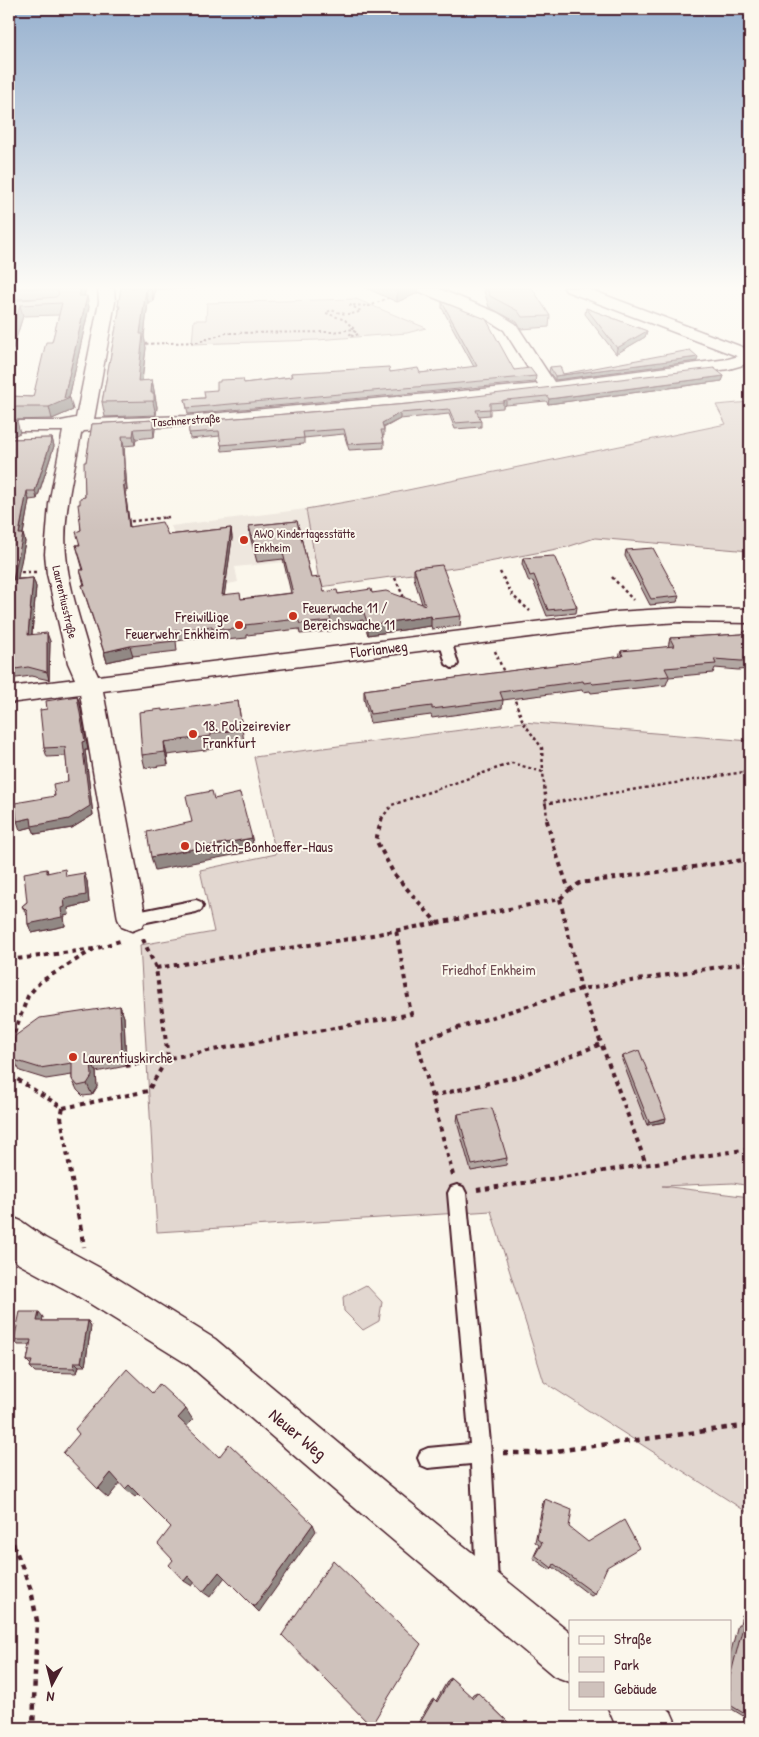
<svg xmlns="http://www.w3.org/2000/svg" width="759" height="1737" font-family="'Patrick Hand',sans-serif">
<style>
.built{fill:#eee7de}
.green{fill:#e2d7d0;stroke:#967b7e}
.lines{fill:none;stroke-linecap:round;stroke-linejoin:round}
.service-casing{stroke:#4a1f2b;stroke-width:4}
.minor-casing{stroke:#4a1f2b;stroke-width:3}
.secondary-casing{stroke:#4a1f2b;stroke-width:3}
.path-far3{stroke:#4a1f2b;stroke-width:2;stroke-dasharray:2.5 2.5;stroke-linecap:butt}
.path-far2{stroke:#4a1f2b;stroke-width:2.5;stroke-dasharray:3 3;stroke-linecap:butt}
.path-far1{stroke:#4a1f2b;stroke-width:4;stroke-dasharray:4.5 4.5;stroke-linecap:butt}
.path{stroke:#4a1f2b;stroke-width:4.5;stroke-dasharray:5.5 5.5;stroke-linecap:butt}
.service{fill:#fbf7ec;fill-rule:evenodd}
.minor{fill:#fbf7ec;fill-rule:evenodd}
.secondary{fill:#fbf7ec;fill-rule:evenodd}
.wall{fill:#b2a7a2;stroke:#4a1f2b}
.shaded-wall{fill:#918884;stroke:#4a1f2b}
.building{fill:#cfc2bc;stroke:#4a1f2b}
.poi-dot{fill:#c8321e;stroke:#fbf7ec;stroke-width:2}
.labels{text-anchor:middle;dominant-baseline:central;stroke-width:4;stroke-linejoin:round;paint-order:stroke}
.far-street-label{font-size:12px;fill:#4a1f2b;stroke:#fbf7ec}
.far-poi-label{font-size:12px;fill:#4a1f2b;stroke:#fbf7ec;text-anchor:start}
.poi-label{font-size:15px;fill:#4a1f2b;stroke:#fbf7ec;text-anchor:start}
.street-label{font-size:15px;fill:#4a1f2b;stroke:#fbf7ec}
.park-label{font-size:15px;fill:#704d54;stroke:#fbf7ec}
.near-street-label{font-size:18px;fill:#4a1f2b;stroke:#fbf7ec}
</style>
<rect width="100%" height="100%" fill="#fbf7ec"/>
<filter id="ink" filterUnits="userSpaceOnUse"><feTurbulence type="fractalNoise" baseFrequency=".02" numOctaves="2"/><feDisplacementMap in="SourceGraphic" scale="10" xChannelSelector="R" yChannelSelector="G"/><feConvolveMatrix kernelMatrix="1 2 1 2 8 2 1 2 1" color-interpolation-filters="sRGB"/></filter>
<g filter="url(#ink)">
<path class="built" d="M 306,509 L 315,559 L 235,567 L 238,582 L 205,589 L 182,554 L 171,526 Z"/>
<g class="green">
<path d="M 356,299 L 426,328 L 407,333 L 317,340 L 192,344 L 194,320 L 206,320 L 207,303 Z"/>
<path d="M 750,402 L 750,551 L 595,538 L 567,547 L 468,566 L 320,587 L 306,509 L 374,497 L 726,424 L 716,405 Z"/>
<path d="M 523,722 L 750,741 L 750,1186 L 733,1183 L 662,1186 L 750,1197 L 750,1514 L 544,1382 L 491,1211 L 157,1232 L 140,945 L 214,932 L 200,870 L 276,854 L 254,757 Z"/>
<path d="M 366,1285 L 382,1302 L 379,1321 L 363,1330 L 344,1311 L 343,1297 Z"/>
</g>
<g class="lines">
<defs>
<g id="service">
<path d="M 445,636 L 451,640 L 458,664 L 456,667 L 452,668 L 446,664 L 439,640 Z"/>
<path d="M 196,900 L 201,902 L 203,906 L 201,910 L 196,912 L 132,925 L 127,923 L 125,919 L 127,915 L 132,913 Z"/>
<path d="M 457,1185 L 463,1187 L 466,1193 L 491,1453 L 498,1582 L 495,1590 L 487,1593 L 479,1590 L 476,1582 L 471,1464 L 428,1468 L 421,1465 L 418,1458 L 421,1451 L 428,1448 L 470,1444 L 448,1193 L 451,1187 Z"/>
</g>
<g id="minor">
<path d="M 98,288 L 114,288 L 115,302 L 94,419 L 188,416 L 538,384 L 504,330 L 486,319 L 418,291 L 416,288 L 437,288 L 498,313 L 516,324 L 554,382 L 728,359 L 750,353 L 750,363 L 729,369 C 515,398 300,422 84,431 L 81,434 C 74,472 62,515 66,555 C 69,591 83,628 92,663 L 98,676 L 616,612 L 680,608 L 750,609 L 750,623 L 680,622 L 616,626 L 103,691 L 146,919 L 142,927 L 132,931 L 122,927 L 118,919 L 80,694 L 9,703 L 9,687 L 75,679 L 68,663 L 47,574 L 45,554 L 49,504 L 63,431 L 9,431 L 9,421 L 61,421 L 76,418 L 99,302 Z"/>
<path d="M 9,1216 L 21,1221 L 45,1238 L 102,1269 L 215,1339 L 390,1486 L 570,1632 L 570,1682 L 554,1676 L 362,1514 L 189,1365 L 76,1295 L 19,1264 L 9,1255 Z"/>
<path d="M 608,1708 L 667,1708 L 671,1712 L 678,1728 L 620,1728 L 615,1724 Z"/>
</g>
<path id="secondary" d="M 564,288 L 586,288 L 750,350 L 750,361 L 566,291 Z"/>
</defs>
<use href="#service" class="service-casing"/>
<use href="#minor" class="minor-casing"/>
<use href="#secondary" class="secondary-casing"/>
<g class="path-far3">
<path d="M 354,331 L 358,334 L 354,336 L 349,335 Z"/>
<path d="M 141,344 L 198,342 L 226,333 L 332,332 L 354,329 L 345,320 L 326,313 L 331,310 C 342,314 350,316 361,311 L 350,305 L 370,306 L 390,297"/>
<path d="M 164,518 L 169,517"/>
</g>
<g class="path-far2">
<path d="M 125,522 L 169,517"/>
<path d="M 9,572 L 37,572"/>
<path d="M 500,572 L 513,596 L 530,611"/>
<path d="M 612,577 L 633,600"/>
<path d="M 395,578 L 405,600"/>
<path d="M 495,651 L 505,675"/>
<path d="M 513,695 L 523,722 L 542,748 L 543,772"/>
<path d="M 544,804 L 750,771"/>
<path d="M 381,819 L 392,805 L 512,763 L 543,772 L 547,819"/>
</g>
<g class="path-far1">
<path d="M 382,817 L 376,840 L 394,874 L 437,923"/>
<path d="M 569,890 L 580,883 L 750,859"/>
<path d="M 560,899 L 581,989 L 646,1164"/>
<path d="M 437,923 L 560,899 L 569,890 L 554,847 L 546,817"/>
<path d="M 94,949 L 40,982 L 28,996 L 12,1039 L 12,1076 L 63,1108 L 148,1091 L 168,1057 L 156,968 L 142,937"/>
<path d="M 9,960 L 94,949 L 123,940"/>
<path d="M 156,968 L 356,938 L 437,923"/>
<path d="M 126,1066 L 411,1014 L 396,930"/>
<path d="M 432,1096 L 520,1076 L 601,1044"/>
<path d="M 63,1108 L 61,1117 L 78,1215"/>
<path d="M 453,1175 L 417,1041 L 581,989 L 750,962"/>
<path d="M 477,1190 L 750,1149"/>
</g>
<g class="path">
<path d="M 78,1214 L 84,1247"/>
<path d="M 9,1282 L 14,1274"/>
<path d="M 503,1453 L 541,1453 L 750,1425"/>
<path d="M 9,1533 L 31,1590 L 37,1621 L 33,1728"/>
</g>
<use href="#service" class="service"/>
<use href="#minor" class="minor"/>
<use href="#secondary" class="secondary"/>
</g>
<g class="wall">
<path d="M 9,288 L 86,288 L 84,296 L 89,307 L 69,398 L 73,410 L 52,419 L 9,420 L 9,396 L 33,397 L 52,342 L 59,315 L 23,316 L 9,361 L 9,301 L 53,298 L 9,299 L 9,300 Z"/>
<path d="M 121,288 L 196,288 L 155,289 L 153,302 L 148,302 L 144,336 L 146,348 L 142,381 L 152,380 L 157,407 L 156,415 L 105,417 L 102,402 L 119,311 L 118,306 Z"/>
<path d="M 366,288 L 418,288 L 418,293 L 397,302 Z"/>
<path d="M 483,288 L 532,288 L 550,316 L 549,327 L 521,329 L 517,322 L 489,307 Z"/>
<path d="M 442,302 L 514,370 L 536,376 L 535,382 L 188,414 L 185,399 L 205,398 L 217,390 L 244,383 L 291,377 L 291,373 L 390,372 L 420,373 L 474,367 L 442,308 Z"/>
<path d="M 586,308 L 647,331 L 645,337 L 616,354 L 585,314 Z"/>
<path d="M 697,361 L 555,380 L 549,372 L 550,367 L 563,374 Z"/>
<path d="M 724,376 L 722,381 L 548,404 L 546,401 L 506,405 L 503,406 L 503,408 L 490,409 L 490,415 L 478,416 L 481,421 L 481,427 L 455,429 L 449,414 L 400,419 L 384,428 L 384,436 L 382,436 L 384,442 L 384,448 L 349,450 L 344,434 L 304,438 L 304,444 L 222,451 L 220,436 L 190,439 L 188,422 L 408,404 Z"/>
<path d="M 153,420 L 155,429 L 154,437 L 136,439 L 135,445 L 124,446 L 127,491 L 125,491 L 130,527 L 168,535 L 231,528 L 232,538 L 224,595 L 241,599 L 291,593 L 283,559 L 257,562 L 250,536 L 249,526 L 297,521 L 311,578 L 324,592 L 338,594 L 372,593 L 422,604 L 414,578 L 414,568 L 461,616 L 460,626 L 432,629 L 431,626 L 368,635 L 363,620 L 331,624 L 331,631 L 300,634 L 299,629 L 247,635 L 247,638 L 225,640 L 225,638 L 214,639 L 214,636 L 176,641 L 177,651 L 133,656 L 107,662 L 85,595 L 82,585 L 84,585 L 80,570 L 83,570 L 76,545 L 79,545 L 81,530 L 80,504 L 85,497 L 86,462 L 92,424 Z"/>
<path d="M 52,438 L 54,446 L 37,499 L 29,500 L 23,534 L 25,542 L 17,579 L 33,578 L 36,587 L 32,634 L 50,641 L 49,680 L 31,676 L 9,679 L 9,439 Z"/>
<path d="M 626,550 L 679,596 L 677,602 L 650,605 L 625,556 Z"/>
<path d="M 523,558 L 577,607 L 576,613 L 547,616 L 533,581 L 529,582 L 522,564 Z"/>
<path d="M 750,632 L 750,669 L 738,670 L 715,668 L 713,673 L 669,677 L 666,685 L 591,693 L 590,691 L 583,692 L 582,690 L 503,700 L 502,708 L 432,718 L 431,715 L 370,723 L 364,699 L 364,690 L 619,657 L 621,651 L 668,647 L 670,638 L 742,634 Z"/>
<path d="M 77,696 L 80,704 L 88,750 L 85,750 L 93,815 L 72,828 L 35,834 L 32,827 L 20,830 L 68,781 L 66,756 L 47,757 L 44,748 L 47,709 Z"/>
<path d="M 238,701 L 244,742 L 213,746 L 213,749 L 167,755 L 168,765 L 145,768 L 142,755 Z"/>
<path d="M 47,869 L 48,873 L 67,876 L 87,881 L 89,903 L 68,908 L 69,915 L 64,916 L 65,926 L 32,933 L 28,924 L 28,916 L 26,914 L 22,906 L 27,902 Z"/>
<path d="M 120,1006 L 124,1017 L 126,1066 L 96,1072 L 97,1087 L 92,1095 L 83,1096 L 77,1090 L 72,1079 L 72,1075 L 46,1079 L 20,1071 L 14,1060 Z"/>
<path d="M 623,1056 L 665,1122 L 647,1125 L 622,1060 Z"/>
<path d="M 458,1114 L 507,1158 L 506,1165 L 471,1171 L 457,1122 Z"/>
<path d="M 43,1317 L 42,1321 L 88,1321 L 91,1326 L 85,1366 L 79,1366 L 77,1373 L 35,1372 L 30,1367 L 31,1365 L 27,1361 L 30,1345 L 18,1345 L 14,1340 Z"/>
<path d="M 545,1499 L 569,1527 L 606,1568 L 595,1594 L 591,1596 L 553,1567 L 550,1570 L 533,1558 L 539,1545 L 535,1542 L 543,1502 Z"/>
<path d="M 748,1613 L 750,1614 L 750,1720 L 730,1708 L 730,1655 L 738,1624 L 740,1624 L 742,1615 Z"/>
<path d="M 451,1678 L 471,1697 L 473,1694 L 477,1692 L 514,1728 L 415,1728 L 432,1700 L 434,1699 L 436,1701 L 448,1680 Z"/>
</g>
<g class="shaded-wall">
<path d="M 81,288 L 86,288 L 81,308 L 79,296 Z"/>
<path d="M 151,288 L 155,288 L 155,289 L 153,302 Z"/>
<path d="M 403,288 L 418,288 L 418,293 L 397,302 L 397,291 Z"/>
<path d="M 146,289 L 148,302 L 144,336 L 146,348 L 140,396 L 138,381 L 140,334 Z"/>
<path d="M 87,296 L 89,307 L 69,398 L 70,398 L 73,410 L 52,419 L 49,407 L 64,398 Z"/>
<path d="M 20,305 L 23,316 L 9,361 L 9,340 Z"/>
<path d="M 647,331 L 645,337 L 616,354 L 617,348 Z"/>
<path d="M 698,357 L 697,361 L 555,380 L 555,376 Z"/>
<path d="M 724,376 L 722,381 L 548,404 L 549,399 Z"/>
<path d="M 152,380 L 157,407 L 156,415 L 151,393 Z"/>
<path d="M 506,400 L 506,405 L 503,406 L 503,401 Z"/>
<path d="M 400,413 L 400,419 L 382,428 L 382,423 Z"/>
<path d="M 153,420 L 155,429 L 154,437 L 153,428 Z"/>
<path d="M 17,421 L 20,433 L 9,438 L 9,424 Z"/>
<path d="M 134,429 L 136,439 L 135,445 L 133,436 Z"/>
<path d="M 122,436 L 124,446 L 127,491 L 125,481 Z"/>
<path d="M 52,438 L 54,446 L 37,499 L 35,491 Z"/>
<path d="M 123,481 L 125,491 L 131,536 L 129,527 Z"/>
<path d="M 27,491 L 29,500 L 23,534 L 25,542 L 16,588 L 13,580 L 19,534 Z"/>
<path d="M 231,528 L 232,538 L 223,605 L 222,595 Z"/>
<path d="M 33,578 L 36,587 L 31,643 L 28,635 Z"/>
<path d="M 431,616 L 431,626 L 368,635 L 368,625 Z"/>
<path d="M 47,633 L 50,641 L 49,680 L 47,672 Z"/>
<path d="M 130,646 L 133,656 L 107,662 L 104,652 Z"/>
<path d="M 77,696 L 80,704 L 88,750 L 85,750 L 93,815 L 72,828 L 35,834 L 32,827 L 20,830 L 17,821 L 31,818 L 69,819 L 82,742 Z"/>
<path d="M 164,742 L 167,755 L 168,765 L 165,752 Z"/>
<path d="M 9,754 L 14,777 L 9,778 Z"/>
<path d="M 252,838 L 254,851 L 155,870 L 151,857 Z"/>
<path d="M 84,873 L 87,881 L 89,903 L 68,908 L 69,915 L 64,916 L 65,926 L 32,933 L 28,924 L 61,908 L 64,899 Z"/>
<path d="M 120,1006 L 124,1017 L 126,1066 L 122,1055 Z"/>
<path d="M 91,1061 L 96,1072 L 97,1087 L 92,1095 L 87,1084 Z"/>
<path d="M 666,1118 L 665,1122 L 647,1125 L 649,1122 Z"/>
<path d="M 39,1312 L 43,1317 L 41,1326 L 37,1321 Z"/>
<path d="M 88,1321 L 91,1326 L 85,1366 L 81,1362 Z"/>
<path d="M 75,1362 L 79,1366 L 77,1373 L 74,1368 Z"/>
<path d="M 186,1409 L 193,1420 L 185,1428 L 178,1418 Z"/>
<path d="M 111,1473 L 121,1482 L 108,1498 L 98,1489 Z"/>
<path d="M 129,1485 L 138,1494 L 135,1497 L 125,1489 Z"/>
<path d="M 313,1524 L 316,1531 L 259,1612 L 254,1607 Z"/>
<path d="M 219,1572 L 225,1577 L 210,1597 L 203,1592 Z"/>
<path d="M 188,1576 L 195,1582 L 192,1586 L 184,1581 Z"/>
</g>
<g class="building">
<path d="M 121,288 L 151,288 L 146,289 L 140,334 L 143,334 L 138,381 L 152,380 L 151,393 L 154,393 L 154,401 L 102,402 L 120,306 L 118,306 Z"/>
<path d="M 391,288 L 403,288 L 397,291 Z"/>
<path d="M 487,288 L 532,288 L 550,316 L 522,317 L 518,311 L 490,296 Z"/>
<path d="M 57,289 L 81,288 L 79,296 L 87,296 L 64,398 L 70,398 L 49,407 L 9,407 L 9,396 L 33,397 L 46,342 L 52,342 L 62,303 L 20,305 L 9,340 L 9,301 L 56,297 L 59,294 Z"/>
<path d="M 442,302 L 486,319 L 514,370 L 530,368 L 536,376 L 187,408 L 185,399 L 205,398 L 204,391 L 217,390 L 217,382 L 220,382 L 220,380 L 243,379 L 244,383 L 292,377 L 291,373 L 389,367 L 390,372 L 418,368 L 420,373 L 477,366 Z"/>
<path d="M 586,308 L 647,331 L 617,348 Z"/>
<path d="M 690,350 L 698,357 L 555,376 L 550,367 L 560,366 L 563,374 Z"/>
<path d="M 714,368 L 724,376 L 549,399 L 547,396 L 506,400 L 503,401 L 503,402 L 490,403 L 490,409 L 476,410 L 481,421 L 455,423 L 449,409 L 400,413 L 382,423 L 384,430 L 381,430 L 384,442 L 348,444 L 344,429 L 303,432 L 304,438 L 221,445 L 219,431 L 189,433 L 188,422 L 408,404 Z"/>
<path d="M 9,420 L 17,421 L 9,424 Z"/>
<path d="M 153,420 L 153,428 L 134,429 L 133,436 L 122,436 L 125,481 L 123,481 L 129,527 L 162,522 L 168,535 L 231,528 L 222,595 L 240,593 L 241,599 L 293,593 L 282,549 L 256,552 L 249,526 L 297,521 L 311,578 L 320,577 L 324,592 L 337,590 L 338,594 L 371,589 L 372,593 L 386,591 L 425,605 L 414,568 L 442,565 L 461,616 L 432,619 L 431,616 L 368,625 L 363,610 L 329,614 L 331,621 L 300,624 L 298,619 L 245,625 L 246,628 L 224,630 L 223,628 L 212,629 L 212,626 L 174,631 L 175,641 L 130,646 L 104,652 L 82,585 L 85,585 L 80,570 L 84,570 L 76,545 L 80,545 L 76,532 L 81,530 L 78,504 L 80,504 L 80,498 L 85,497 L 84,462 L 86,462 L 92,424 Z"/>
<path d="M 52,438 L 35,491 L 27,491 L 19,534 L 23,534 L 13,580 L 33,578 L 28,635 L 47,633 L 47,672 L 28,667 L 9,670 L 9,439 Z"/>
<path d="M 653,548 L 679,596 L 651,599 L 626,550 Z"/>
<path d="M 554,556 L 577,607 L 548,610 L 534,575 L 530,576 L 523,558 Z"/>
<path d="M 745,631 L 750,632 L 750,660 L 741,661 L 714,659 L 716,664 L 665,668 L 669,676 L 593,684 L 591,682 L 584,683 L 583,681 L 500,692 L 503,700 L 432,709 L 432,706 L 370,714 L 364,690 L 623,656 L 621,651 L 674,646 L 670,638 L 742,634 Z"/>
<path d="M 77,696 L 85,741 L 82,742 L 90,806 L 69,819 L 32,826 L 31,818 L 17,821 L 15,803 L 55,796 L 53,784 L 68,781 L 65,747 L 44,748 L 40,710 L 47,709 L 46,701 Z"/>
<path d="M 238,701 L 242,730 L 211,733 L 211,736 L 164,742 L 165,752 L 142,755 L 139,712 L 162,709 L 162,711 Z"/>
<path d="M 212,791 L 214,799 L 240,793 L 252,838 L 151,857 L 147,832 L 192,822 L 186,796 Z"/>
<path d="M 47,869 L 47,873 L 65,869 L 66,876 L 84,873 L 86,895 L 64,899 L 65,907 L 61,908 L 62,917 L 28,924 L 27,911 L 22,906 L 27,902 L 24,873 Z"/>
<path d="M 120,1006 L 122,1055 L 91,1061 L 92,1076 L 87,1084 L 78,1086 L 72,1079 L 72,1063 L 40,1068 L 14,1060 L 15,1036 L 40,1018 Z"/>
<path d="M 639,1050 L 666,1118 L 649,1122 L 623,1056 Z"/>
<path d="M 492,1108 L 507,1158 L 472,1165 L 458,1114 Z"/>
<path d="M 20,1312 L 39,1312 L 37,1321 L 88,1321 L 81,1362 L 75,1362 L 74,1368 L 30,1367 L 32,1361 L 27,1361 L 31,1340 L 14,1340 Z"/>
<path d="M 127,1369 L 152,1393 L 159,1384 L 186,1409 L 178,1418 L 219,1457 L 229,1444 L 313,1524 L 254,1607 L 219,1572 L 203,1592 L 188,1576 L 184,1581 L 169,1565 L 173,1560 L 158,1544 L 171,1527 L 129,1485 L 125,1489 L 111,1473 L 98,1489 L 63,1453 L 79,1434 L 75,1429 Z"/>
<path d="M 545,1499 L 572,1510 L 569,1527 L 588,1542 L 624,1520 L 639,1548 L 607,1567 L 595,1594 L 554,1564 L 552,1568 L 535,1555 L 542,1543 L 537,1539 Z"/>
<path d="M 333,1560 L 421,1644 L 371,1726 L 282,1635 Z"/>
<path d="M 748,1613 L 750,1614 L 750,1717 L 730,1705 L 730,1677 L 744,1623 L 745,1624 Z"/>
<path d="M 451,1678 L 473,1698 L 477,1692 L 514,1728 L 417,1728 L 434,1699 L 437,1702 Z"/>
</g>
</g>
<linearGradient id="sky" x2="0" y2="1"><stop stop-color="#97b1cf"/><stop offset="0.54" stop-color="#fdfbf6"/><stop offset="1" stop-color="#fdfbf6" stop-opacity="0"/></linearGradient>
<rect width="759" height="532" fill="url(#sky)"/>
<g class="poi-dot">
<circle cx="244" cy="540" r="5"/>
<circle cx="293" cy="616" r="5"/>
<circle cx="239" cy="625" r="5"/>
<circle cx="193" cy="734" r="5"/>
<circle cx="185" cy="846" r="5"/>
<circle cx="73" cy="1057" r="5"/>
</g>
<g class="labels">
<g class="far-street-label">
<text transform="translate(186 420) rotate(-4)">Taschnerstraße</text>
<text transform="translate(65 602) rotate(77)">Laurentiusstraße</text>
</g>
<g class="far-poi-label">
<text x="254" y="533">AWO Kindertagesstätte<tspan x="254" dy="14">Enkheim</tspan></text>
</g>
<g class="poi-label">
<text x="303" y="607">Feuerwache 11 /<tspan x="303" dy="17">Bereichswache 11</tspan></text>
<text x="229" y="616" text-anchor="end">Freiwillige<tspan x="229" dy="17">Feuerwehr Enkheim</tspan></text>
<text x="203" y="725">18. Polizeirevier<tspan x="203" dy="17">Frankfurt</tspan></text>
<text x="195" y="846">Dietrich-Bonhoeffer-Haus</text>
<text x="83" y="1057">Laurentiuskirche</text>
</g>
<g class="street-label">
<text transform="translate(379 649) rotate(-7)">Florianweg</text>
</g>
<g class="park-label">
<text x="489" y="969">Friedhof Enkheim</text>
</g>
<g class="near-street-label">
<text transform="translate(298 1434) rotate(40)">Neuer Weg</text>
</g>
</g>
<rect width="759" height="1737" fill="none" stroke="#fbf7ec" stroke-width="30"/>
<rect x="15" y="15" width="729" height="1707" fill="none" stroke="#4a1f2b" stroke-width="2" filter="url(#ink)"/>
<rect x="569" y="1620" width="162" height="90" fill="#fbf7ec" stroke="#b4a19f"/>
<rect x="579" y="1636" width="25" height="8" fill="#fbf7ec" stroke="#b4a19f"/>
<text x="614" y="1644" font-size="15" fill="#4a1f2b">Straße</text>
<rect x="579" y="1657" width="25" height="15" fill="#e2d7d0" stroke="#b4a19f"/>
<text x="614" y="1670" font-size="15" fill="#4a1f2b">Park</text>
<rect x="579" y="1682" width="25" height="15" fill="#cfc2bc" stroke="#b4a19f"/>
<text x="614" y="1694" font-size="15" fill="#4a1f2b">Gebäude</text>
<g transform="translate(52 1684) rotate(187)" stroke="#fbf7ec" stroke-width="4" paint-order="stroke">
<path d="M0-4L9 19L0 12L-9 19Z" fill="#4a1f2b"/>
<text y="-8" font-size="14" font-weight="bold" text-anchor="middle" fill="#4a1f2b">N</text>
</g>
</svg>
